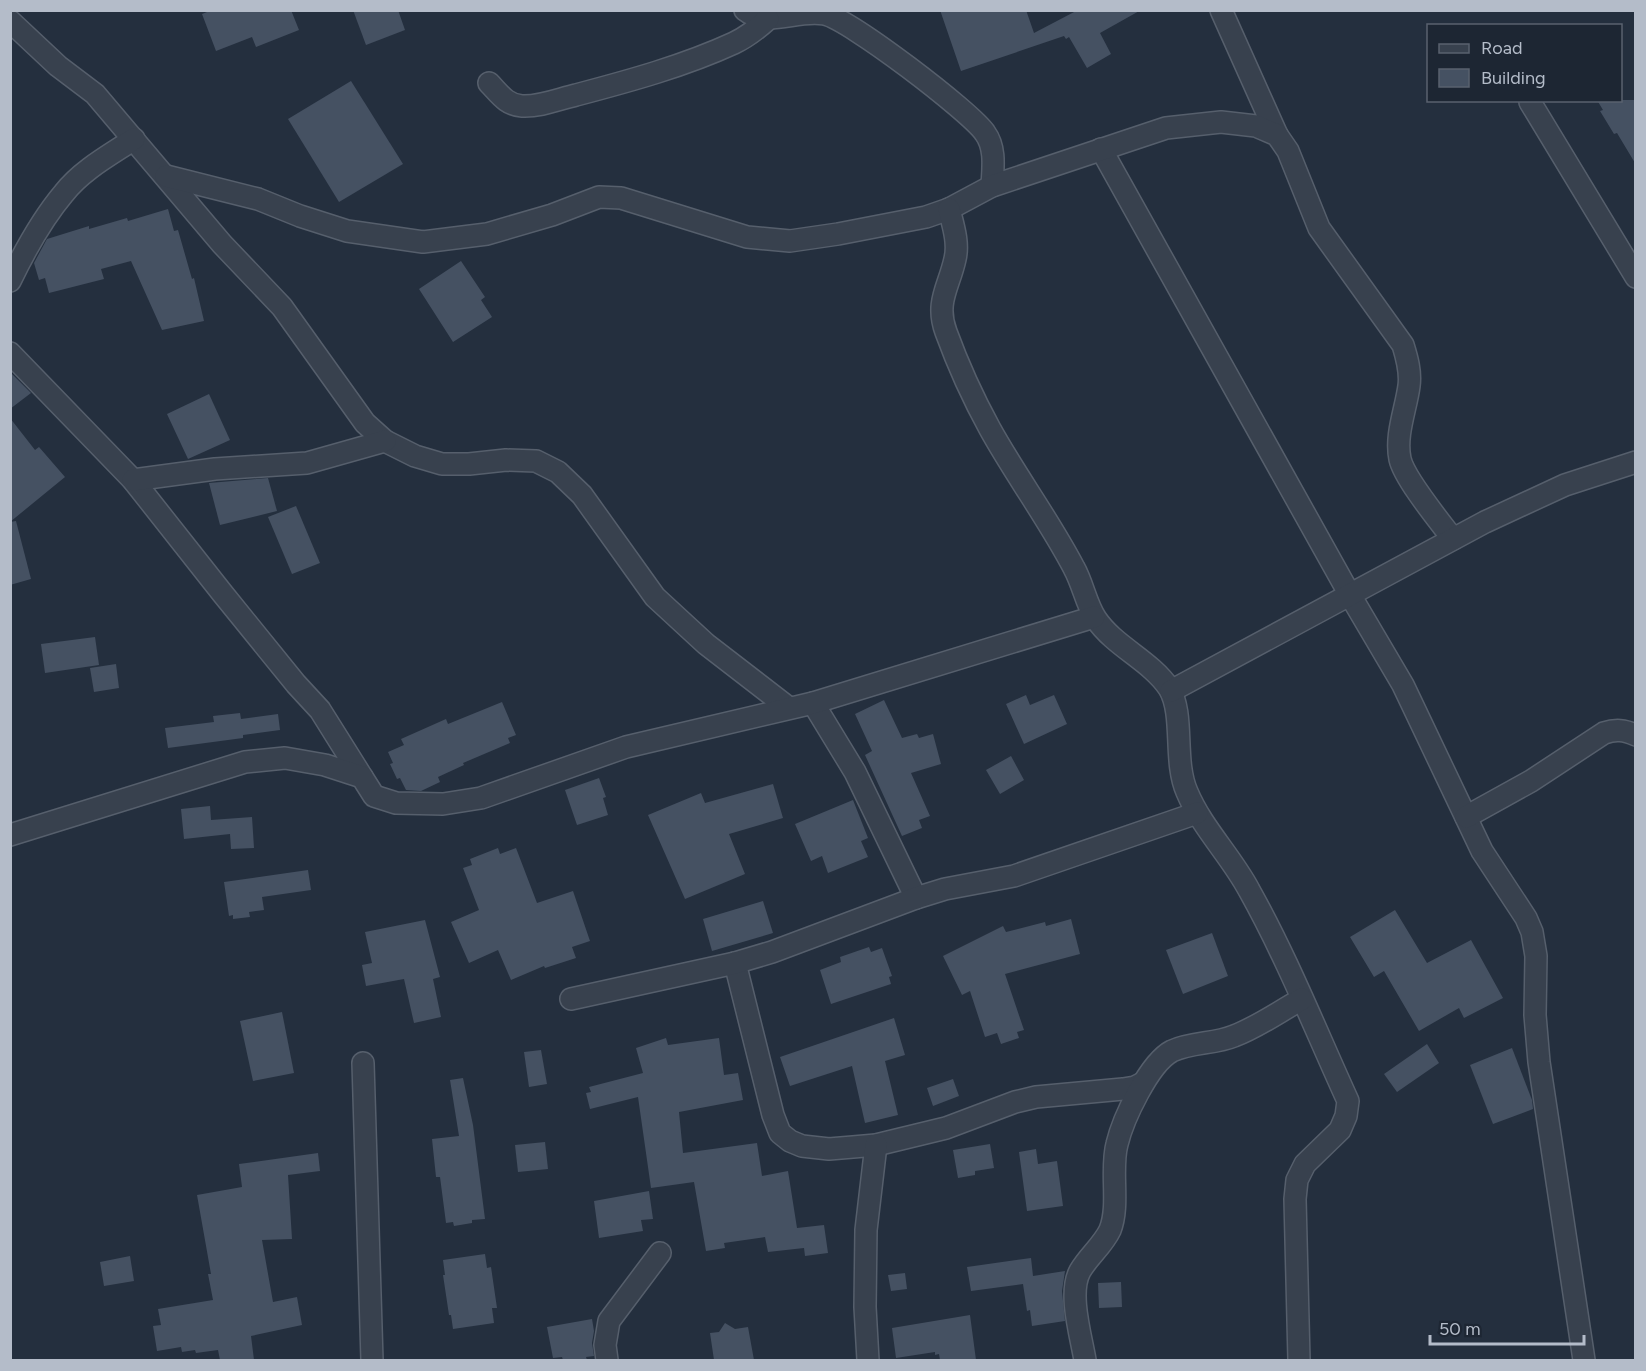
<svg xmlns="http://www.w3.org/2000/svg" width="1646" height="1371" font-family="Figtree,sans-serif">
<style>
.building{fill:#455162}
.lines{fill:none;stroke-linecap:round;stroke-linejoin:round}
.minor-casing{stroke:#565f6c;stroke-width:24}
.minor{stroke:#38414e;stroke-width:21}
</style>
<rect width="100%" height="100%" fill="#242f3e"/>
<g class="building">
<path d="M 212,10 L 291,10 L 299,30 L 256,47 L 252,37 L 216,51 L 202,14 Z"/>
<path d="M 353,10 L 398,10 L 405,30 L 366,45 Z"/>
<path d="M 940,10 L 1026,10 L 1034,33 L 1076,11 L 1141,10 L 1100,33 L 1111,54 L 1087,68 L 1069,37 L 1066,39 L 1064,36 L 961,71 Z"/>
<path d="M 351,81 L 403,164 L 339,202 L 288,119 Z"/>
<path d="M 1597,100 L 1635,100 L 1635,163 L 1617,133 L 1614,134 L 1600,111 L 1603,110 Z"/>
<path d="M 168,209 L 174,231 L 178,230 L 192,279 L 194,278 L 204,321 L 162,330 L 131,261 L 101,269 L 104,279 L 49,293 L 45,278 L 39,280 L 34,263 L 47,239 L 89,226 L 89,229 L 127,218 L 128,221 Z"/>
<path d="M 461,261 L 485,297 L 481,300 L 492,317 L 453,342 L 419,289 Z"/>
<path d="M 10,372 L 31,393 L 10,409 Z"/>
<path d="M 209,394 L 230,440 L 188,459 L 167,414 Z"/>
<path d="M 10,418 L 35,450 L 39,447 L 65,477 L 10,522 Z"/>
<path d="M 268,478 L 277,511 L 220,525 L 209,483 Z"/>
<path d="M 296,506 L 320,563 L 292,574 L 268,517 Z"/>
<path d="M 16,521 L 31,579 L 10,585 L 10,522 Z"/>
<path d="M 95,637 L 99,665 L 45,673 L 41,644 Z"/>
<path d="M 116,664 L 119,688 L 94,692 L 90,668 Z"/>
<path d="M 1026,695 L 1030,705 L 1054,695 L 1067,724 L 1024,744 L 1006,704 Z"/>
<path d="M 884,700 L 902,738 L 917,734 L 919,738 L 933,734 L 941,764 L 911,773 L 930,816 L 919,820 L 922,828 L 902,836 L 865,755 L 872,751 L 855,714 Z"/>
<path d="M 502,702 L 516,735 L 508,738 L 510,743 L 463,763 L 464,765 L 438,777 L 440,782 L 421,791 L 406,790 L 400,778 L 397,779 L 390,764 L 393,763 L 388,752 L 404,745 L 401,739 L 446,719 L 448,724 Z"/>
<path d="M 240,713 L 241,719 L 278,714 L 280,730 L 243,735 L 243,738 L 168,748 L 165,728 L 214,722 L 213,716 Z"/>
<path d="M 1011,756 L 1024,780 L 1000,794 L 986,770 Z"/>
<path d="M 599,778 L 606,797 L 603,798 L 608,815 L 577,825 L 565,790 Z"/>
<path d="M 773,784 L 783,818 L 729,834 L 745,874 L 685,899 L 648,815 L 701,793 L 705,803 Z"/>
<path d="M 853,800 L 868,838 L 861,841 L 868,857 L 828,873 L 822,856 L 811,861 L 795,824 Z"/>
<path d="M 210,806 L 211,820 L 252,817 L 254,848 L 231,849 L 230,834 L 184,839 L 181,809 Z"/>
<path d="M 498,848 L 500,854 L 516,848 L 537,903 L 573,891 L 590,941 L 572,947 L 576,958 L 545,968 L 544,966 L 511,980 L 498,950 L 469,963 L 451,922 L 479,910 L 463,868 L 472,865 L 470,859 Z"/>
<path d="M 308,870 L 311,890 L 262,897 L 264,910 L 249,912 L 250,917 L 233,919 L 233,915 L 229,916 L 224,882 Z"/>
<path d="M 763,901 L 773,933 L 712,951 L 703,919 Z"/>
<path d="M 1395,910 L 1427,963 L 1471,940 L 1503,998 L 1464,1018 L 1459,1008 L 1419,1031 L 1384,971 L 1374,977 L 1350,937 Z"/>
<path d="M 1071,919 L 1080,954 L 1005,974 L 1024,1030 L 1017,1032 L 1019,1038 L 1001,1044 L 997,1033 L 985,1037 L 970,991 L 962,995 L 943,956 L 1003,926 L 1006,932 L 1045,922 L 1046,926 Z"/>
<path d="M 425,920 L 440,977 L 433,979 L 441,1017 L 414,1023 L 404,979 L 366,986 L 362,965 L 372,963 L 365,932 Z"/>
<path d="M 1212,933 L 1228,976 L 1183,994 L 1166,950 Z"/>
<path d="M 869,947 L 871,952 L 882,948 L 892,976 L 889,977 L 891,984 L 831,1004 L 820,970 L 841,962 L 840,957 Z"/>
<path d="M 282,1012 L 294,1073 L 253,1081 L 240,1021 Z"/>
<path d="M 894,1018 L 905,1055 L 885,1061 L 898,1115 L 865,1123 L 852,1066 L 790,1086 L 780,1057 Z"/>
<path d="M 666,1038 L 668,1045 L 719,1038 L 724,1075 L 738,1073 L 743,1100 L 679,1112 L 683,1153 L 757,1143 L 762,1176 L 788,1171 L 797,1228 L 824,1225 L 828,1253 L 805,1256 L 804,1248 L 768,1252 L 765,1237 L 724,1243 L 725,1248 L 706,1251 L 694,1182 L 651,1188 L 638,1097 L 590,1109 L 586,1093 L 591,1092 L 589,1087 L 643,1073 L 636,1048 Z"/>
<path d="M 1427,1044 L 1439,1063 L 1397,1092 L 1384,1074 Z"/>
<path d="M 1512,1048 L 1532,1100 L 1533,1109 L 1493,1124 L 1470,1065 Z"/>
<path d="M 541,1050 L 547,1084 L 529,1087 L 524,1052 Z"/>
<path d="M 463,1078 L 473,1125 L 485,1219 L 472,1220 L 472,1223 L 454,1226 L 453,1222 L 446,1223 L 440,1177 L 436,1177 L 432,1139 L 459,1136 L 450,1080 Z"/>
<path d="M 953,1079 L 959,1096 L 933,1106 L 927,1088 Z"/>
<path d="M 545,1142 L 548,1169 L 518,1172 L 515,1145 Z"/>
<path d="M 990,1144 L 994,1168 L 975,1171 L 975,1175 L 958,1178 L 953,1150 Z"/>
<path d="M 1036,1149 L 1038,1164 L 1057,1161 L 1063,1206 L 1027,1211 L 1019,1152 Z"/>
<path d="M 318,1153 L 320,1171 L 288,1175 L 292,1239 L 262,1240 L 273,1302 L 297,1297 L 302,1325 L 251,1336 L 254,1360 L 220,1360 L 218,1350 L 196,1353 L 195,1350 L 182,1352 L 181,1347 L 157,1351 L 153,1326 L 161,1325 L 158,1309 L 213,1300 L 208,1274 L 211,1274 L 197,1195 L 242,1187 L 239,1164 Z"/>
<path d="M 649,1191 L 653,1219 L 641,1220 L 643,1231 L 599,1238 L 594,1201 Z"/>
<path d="M 485,1254 L 487,1268 L 491,1267 L 497,1308 L 492,1308 L 494,1323 L 453,1329 L 451,1315 L 449,1315 L 443,1275 L 445,1275 L 443,1260 Z"/>
<path d="M 130,1256 L 134,1281 L 104,1286 L 100,1262 Z"/>
<path d="M 1031,1258 L 1033,1276 L 1065,1271 L 1062,1291 L 1065,1321 L 1032,1326 L 1030,1310 L 1027,1311 L 1023,1284 L 971,1291 L 967,1267 Z"/>
<path d="M 905,1273 L 907,1289 L 891,1291 L 888,1275 Z"/>
<path d="M 1121,1282 L 1122,1307 L 1099,1308 L 1098,1283 Z"/>
<path d="M 970,1315 L 976,1360 L 940,1360 L 939,1354 L 935,1355 L 935,1352 L 896,1358 L 892,1328 Z"/>
<path d="M 592,1319 L 594,1331 L 592,1343 L 594,1356 L 586,1357 L 587,1360 L 563,1360 L 562,1357 L 553,1358 L 547,1327 Z"/>
<path d="M 725,1323 L 735,1329 L 748,1327 L 754,1360 L 714,1360 L 710,1333 L 719,1332 Z"/>
</g>
<g class="lines">
<defs>
<g id="minor">
<path d="M 745,10 C 768,28 796,9 824,14 C 848,18 971,112 985,133 C 996,148 993,168 992,186"/>
<path d="M 1221,10 L 1277,135"/>
<path d="M 10,21 L 58,66 L 95,94 L 222,244 L 282,307 L 365,423 L 385,441 L 415,456 L 442,464 L 469,464 L 506,460 L 536,461 L 558,472 L 582,495 L 655,597 L 706,644 L 789,708"/>
<path d="M 489,83 C 499,93 506,105 522,106 C 540,107 559,99 576,95 C 629,81 684,66 734,43 C 747,37 757,29 768,19"/>
<path d="M 1530,102 L 1636,277"/>
<path d="M 1101,149 L 1350,595 L 1403,685 L 1482,851 L 1526,918 L 1532,932 L 1536,956 L 1535,1015 L 1539,1062 L 1584,1360"/>
<path d="M 166,176 L 258,199 L 300,216 L 347,231 L 423,242 L 487,234 L 552,215 L 599,197 L 621,198 L 747,237 L 790,241 L 838,234 L 926,217 L 949,209 L 992,186 L 1166,128 L 1221,122 L 1256,126 L 1277,135 L 1288,151 L 1319,228 L 1403,345 C 1407,358 1411,372 1409,386 C 1406,409 1395,435 1400,459 C 1404,478 1440,522 1453,539"/>
<path d="M 949,209 C 953,225 959,243 955,259 C 949,287 935,302 946,332 C 958,365 973,398 990,429 C 1016,476 1049,520 1074,568 C 1083,584 1086,604 1096,619 C 1115,647 1150,660 1169,688 C 1185,715 1173,760 1187,792 C 1202,828 1231,856 1249,890 C 1287,958 1316,1031 1348,1101 L 1346,1116 L 1340,1130 L 1305,1164 L 1297,1180 L 1295,1199 L 1299,1360"/>
<path d="M 10,281 C 25,250 42,219 64,193 C 82,170 110,155 134,139"/>
<path d="M 10,353 L 133,480 L 223,594 L 296,684 L 320,710 L 362,777"/>
<path d="M 133,480 L 215,469 L 307,463 L 385,441"/>
<path d="M 1171,691 L 1485,522 L 1565,485 L 1636,462"/>
<path d="M 813,703 L 855,772 L 916,898"/>
<path d="M 1466,817 L 1531,781 L 1604,733 C 1616,729 1624,730 1636,735"/>
<path d="M 10,835 L 245,762 L 285,758 L 325,765 L 362,777 L 374,796 L 396,803 L 443,804 L 481,798 L 626,747 L 813,703 L 1094,617"/>
<path d="M 735,963 L 773,1115 L 780,1133 L 790,1141 L 802,1146 L 829,1149 L 853,1147 L 876,1145 L 946,1128 L 1015,1102 L 1036,1097 L 1123,1089 L 1135,1087 L 1143,1083"/>
<path d="M 571,999 L 735,963 L 772,952 L 916,898 L 945,889 L 1014,876 L 1197,813"/>
<path d="M 363,1063 L 372,1360"/>
<path d="M 607,1360 L 605,1345 L 609,1321 L 660,1253"/>
<path d="M 868,1360 L 865,1307 L 866,1230 L 876,1145"/>
<path d="M 1085,1360 C 1081,1336 1068,1293 1080,1271 C 1088,1257 1103,1245 1110,1230 C 1120,1205 1110,1170 1117,1144 C 1123,1119 1149,1063 1172,1051 C 1191,1042 1215,1044 1234,1036 C 1258,1027 1280,1011 1302,999"/>
</g>
</defs>
<use href="#minor" class="minor-casing"/>
<use href="#minor" class="minor"/>
</g>
<rect width="1646" height="1371" fill="none" stroke="#b4bcc9" stroke-width="24"/>
<rect x="1427" y="24" width="195" height="78" fill="#1d2633" stroke="#59626f" stroke-width="1.5"/>
<rect x="1439" y="44" width="30" height="9" fill="#38414e" stroke="#59626f" stroke-width="1.5"/>
<text x="1481" y="54" font-size="18" fill="#b4bcc9">Road</text>
<rect x="1439" y="69" width="30" height="18" fill="#455162" stroke="#59626f" stroke-width="1.5"/>
<text x="1481" y="84" font-size="18" fill="#b4bcc9">Building</text>
<path d="M1430 1335v9h154v-9" fill="none" stroke="#b4bcc9" stroke-width="3"/>
<text x="1439" y="1335" font-size="18" fill="#b4bcc9" stroke="#1d2633" stroke-width="4.5" paint-order="stroke">50 m</text>
</svg>
